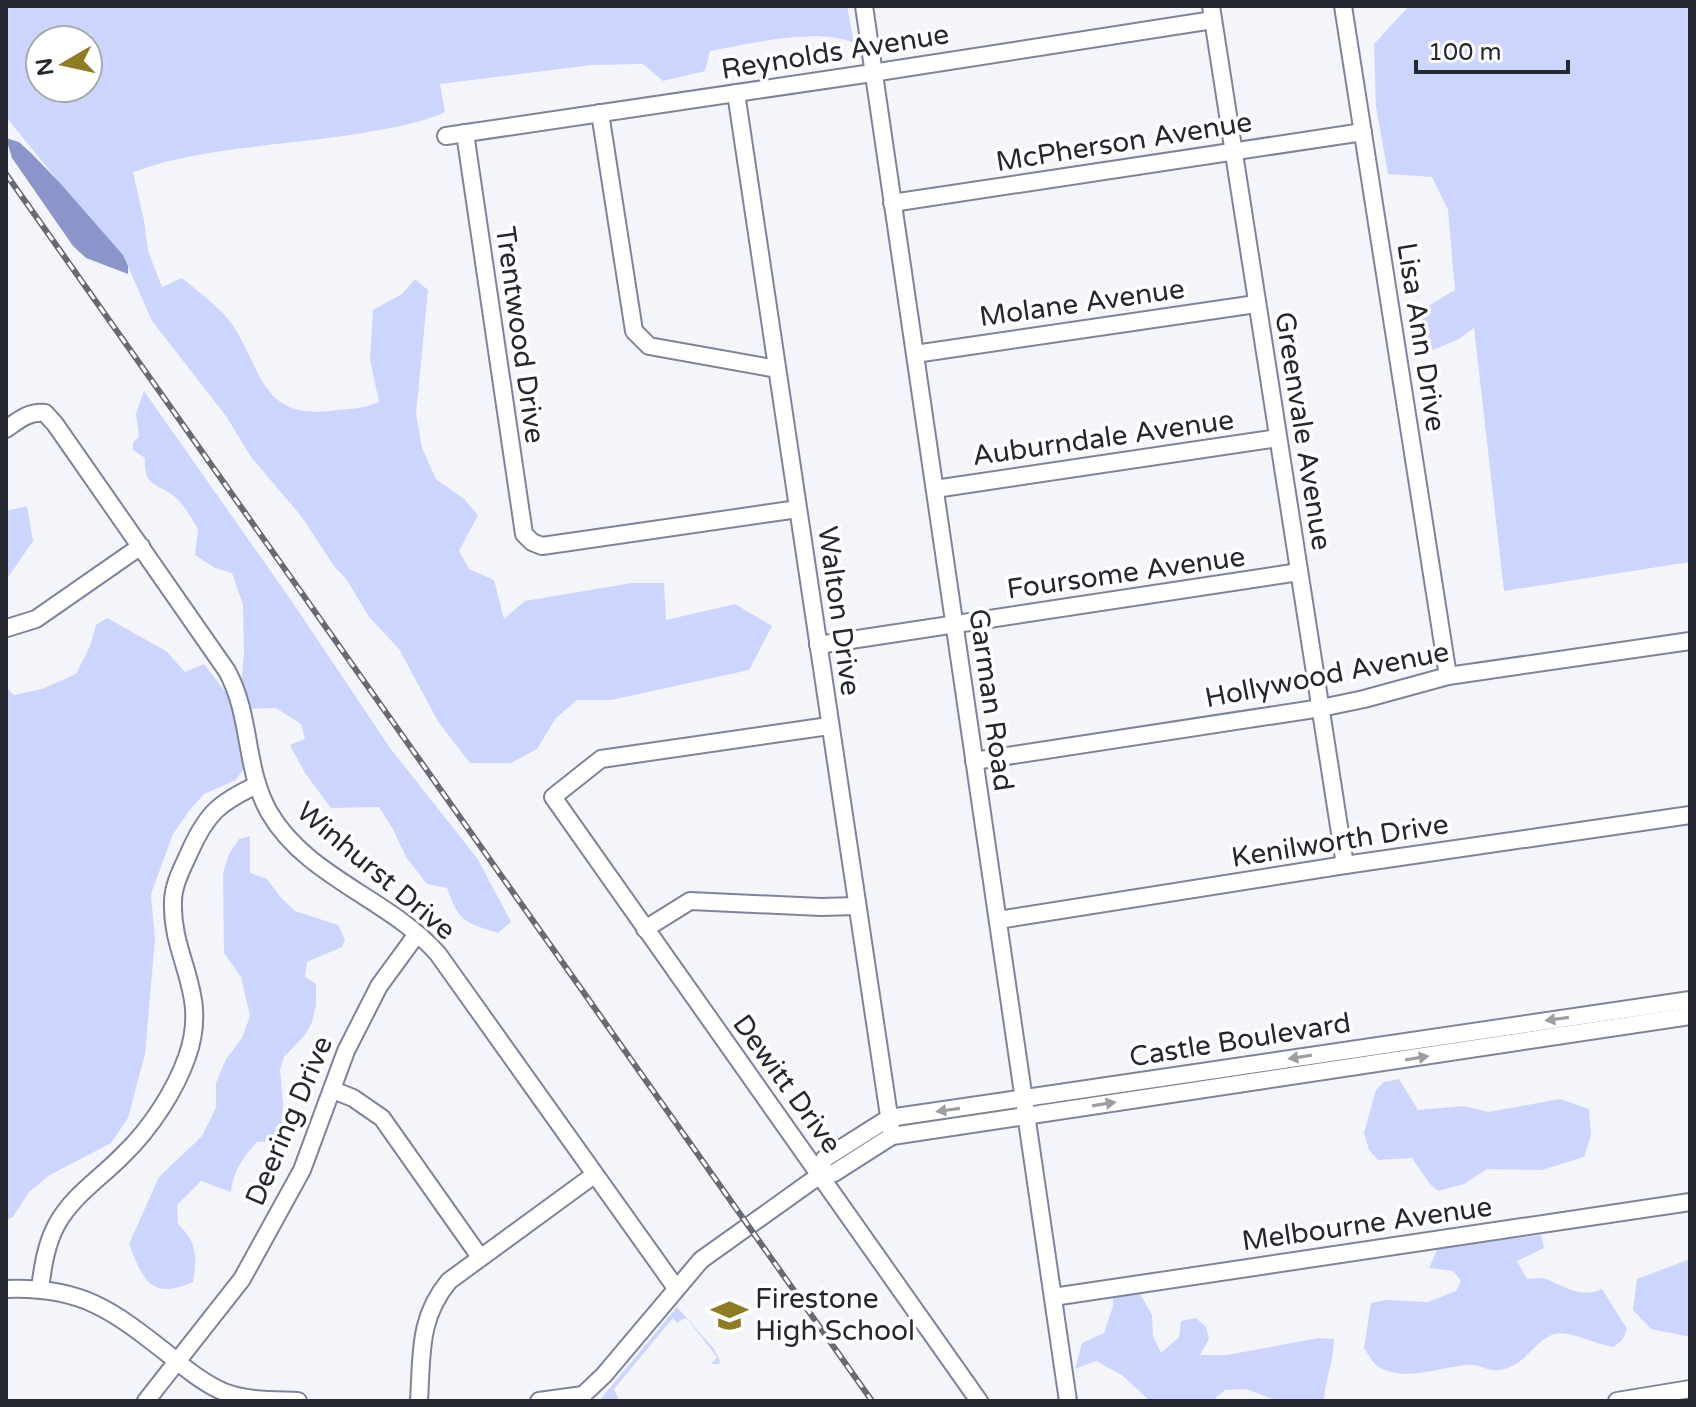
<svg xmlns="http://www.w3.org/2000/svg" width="1696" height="1407" font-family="'Varela Round',sans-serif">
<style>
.green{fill:#ccd5fe;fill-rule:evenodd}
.water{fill:#8b95c9}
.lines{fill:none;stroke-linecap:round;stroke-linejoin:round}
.minor-casing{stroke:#7e839b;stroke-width:20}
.minor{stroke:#fff;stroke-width:16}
.rail-casing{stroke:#686972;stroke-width:6}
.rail{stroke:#fff;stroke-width:3;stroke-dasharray:9;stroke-linecap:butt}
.oneway{fill:#9d9ea2}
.labels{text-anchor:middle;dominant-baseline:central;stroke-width:7;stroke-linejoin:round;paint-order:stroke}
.street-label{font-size:28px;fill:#252731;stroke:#fff}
.poi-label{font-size:28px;fill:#252731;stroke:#fff;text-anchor:start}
</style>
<rect width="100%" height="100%" fill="#f4f5fb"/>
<g class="green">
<path d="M 6,6 L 847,6 L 854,43 C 817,27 749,44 710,51 L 705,71 L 663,81 L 643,64 L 592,65 L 440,84 L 445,112 C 418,124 391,128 362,133 C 287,146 204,146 133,172 L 144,220 L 148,251 L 162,287 L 182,278 C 200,293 224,310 236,330 C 262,375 265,418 330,411 C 347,409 364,409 379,402 L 370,360 L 373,310 L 402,294 L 415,279 L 428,290 L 416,414 L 422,448 L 436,479 L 464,499 L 478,515 L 459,551 L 469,569 L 494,580 L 504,619 L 525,601 L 632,583 L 664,583 L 666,620 L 735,604 L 772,626 L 749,670 L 611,700 L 577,700 L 556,718 L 537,749 L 511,763 L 470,763 L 439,723 L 399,649 L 369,617 L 347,580 L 334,566 L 301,516 L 251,457 L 226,416 L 152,321 L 123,255 L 89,219 L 6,117 ZM 40,40 L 88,40 L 88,88 L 40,88 Z"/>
<path d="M 1409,6 L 1690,6 L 1690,562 L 1504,591 L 1474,328 L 1459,339 L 1426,353 L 1410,332 L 1423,309 L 1455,290 L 1448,210 L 1432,177 L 1388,174 L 1376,107 L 1374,44 Z"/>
<path d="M 144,391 L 295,606 L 390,748 L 477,858 L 511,922 L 498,933 C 464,922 459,922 447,888 L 427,884 L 406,857 L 393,829 L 379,807 L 331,808 L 305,773 L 290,745 L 305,739 L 301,724 L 276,708 L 249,709 L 241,685 L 244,654 L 243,605 L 232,573 L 215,568 L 195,555 L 198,529 C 192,520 187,509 179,501 C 162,482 143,491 145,458 L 133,450 L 133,442 L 139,437 L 136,414 Z"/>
<path d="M 27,506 L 33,541 L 6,580 L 6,511 Z"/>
<path d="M 107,618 L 166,651 L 185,672 L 204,664 L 228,695 L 246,742 L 244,768 L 236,780 L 204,794 L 189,811 L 173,834 L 151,894 L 155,939 L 145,1054 L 128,1118 L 111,1143 L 48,1176 L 29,1192 L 13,1217 L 6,1220 L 6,687 L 14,695 L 42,689 L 76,674 L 90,646 L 96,625 Z"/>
<path d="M 250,836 L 250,873 L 267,879 L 282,899 L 295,911 L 338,925 L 345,939 L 342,947 L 307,962 L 305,977 L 316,984 L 316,1005 L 312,1022 L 305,1035 L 284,1057 L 280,1070 L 283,1105 L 280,1141 L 257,1142 C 243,1157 233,1172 231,1192 L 201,1181 L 177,1205 L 178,1224 C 197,1242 197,1256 193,1282 C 150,1301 143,1279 129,1244 L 159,1177 L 202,1136 L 216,1108 L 216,1083 L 226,1059 L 242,1038 L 250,1016 L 241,977 L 224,953 L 223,873 L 229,854 L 239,839 Z"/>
<path d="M 1399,1079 L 1418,1110 L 1464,1106 L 1488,1112 L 1560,1099 L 1589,1109 L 1591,1135 L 1584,1157 L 1542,1170 L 1487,1169 L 1464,1184 L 1438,1191 L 1430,1184 L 1412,1158 L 1378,1160 L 1369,1150 L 1364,1133 L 1376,1090 L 1384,1082 Z"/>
<path d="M 1541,1235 L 1544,1248 L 1517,1261 L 1527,1279 C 1533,1279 1540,1277 1546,1279 C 1565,1287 1582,1299 1602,1289 L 1627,1329 L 1623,1339 L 1614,1347 C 1597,1345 1569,1330 1554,1334 C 1538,1339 1526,1361 1510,1367 C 1490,1376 1485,1364 1469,1365 C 1440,1366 1408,1383 1379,1367 C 1373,1364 1368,1354 1364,1348 L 1371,1303 L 1386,1300 L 1428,1302 L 1456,1291 L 1461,1281 L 1453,1271 L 1429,1268 L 1438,1248 Z"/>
<path d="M 1690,1259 L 1690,1337 L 1651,1329 L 1633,1310 L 1637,1279 Z"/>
<path d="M 1139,1292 L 1152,1315 L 1153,1336 L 1161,1353 L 1179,1337 L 1181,1321 L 1196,1318 L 1206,1327 L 1209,1339 L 1200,1355 L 1227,1355 L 1319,1338 L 1334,1339 C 1334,1361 1325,1379 1324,1401 L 1277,1401 L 1246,1389 L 1225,1390 L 1212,1401 L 1150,1401 L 1122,1375 L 1096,1361 L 1075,1369 L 1082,1343 L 1104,1333 L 1113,1306 L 1113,1296 Z"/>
<path d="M 677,1307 L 714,1349 L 720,1361 L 719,1364 L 711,1364 L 717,1357 L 688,1320 L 685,1318 L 677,1323 L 673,1318 L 614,1389 L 618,1398 L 615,1401 L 599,1401 Z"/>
</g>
<path class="water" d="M 6,138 L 19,142 L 32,154 L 60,183 L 123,255 L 128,266 L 128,274 L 86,258 L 73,246 L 12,158 Z"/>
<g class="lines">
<defs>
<g id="minor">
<path d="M 864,6 L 1068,1401"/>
<path d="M 1211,6 L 1345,865"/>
<path d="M 1343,6 L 1448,676"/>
<path d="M 736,93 L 892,1136"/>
<path d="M 600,113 L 634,331 L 649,346 L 777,369"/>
<path d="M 465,133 L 524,534 L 532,542 L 542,546 L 798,509"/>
<path d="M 446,136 L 872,73 L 1213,20"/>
<path d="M 892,203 L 1363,132"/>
<path d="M 915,354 L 1256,304"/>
<path d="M 6,429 C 19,420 29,411 45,413 L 55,424 L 227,671 C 252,717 244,768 269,812 C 306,877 390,899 438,954 L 676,1288"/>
<path d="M 935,489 L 1278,438"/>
<path d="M 7,628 L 36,619 L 141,546"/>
<path d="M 818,645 L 1299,572"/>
<path d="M 829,726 L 601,759 L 553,797 L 979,1401"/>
<path d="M 974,761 L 1321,708 L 1364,699 L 1448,676 L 1690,641"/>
<path d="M 998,920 L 1345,865 L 1690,815"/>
<path d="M 645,929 L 690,901 L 821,907 L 856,906"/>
<path d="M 333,1090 L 353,1098 L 382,1118 L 480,1257"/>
<path d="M 820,1175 L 824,1159 L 889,1118 L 1690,1000"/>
<path d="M 40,1288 C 43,1266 46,1244 57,1224 C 73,1195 101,1178 124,1154 C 150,1129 175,1091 187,1057 C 210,993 171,959 173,902 C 173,884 183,867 190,851 C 207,813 220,802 257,785"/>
<path d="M 6,1289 C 81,1286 112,1310 168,1354 C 185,1368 203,1383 224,1392 C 247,1401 274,1400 298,1401"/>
<path d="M 1053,1297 L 1690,1202"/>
<path d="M 146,1401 L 242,1279 L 302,1170 L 346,1051 L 379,986 L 417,934"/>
<path d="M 419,1401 C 422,1355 418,1318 449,1281 L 594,1175"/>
<path d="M 539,1401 L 583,1395 L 604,1375 L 701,1260 L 820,1175 L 834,1173 L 892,1136 L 1690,1016"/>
<path d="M 1617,1401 L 1690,1389"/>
</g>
</defs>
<use href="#minor" class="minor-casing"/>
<use href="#minor" class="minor"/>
<defs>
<path id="rail" d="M 6,174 L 872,1401"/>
</defs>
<use href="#rail" class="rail-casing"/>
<use href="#rail" class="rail"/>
</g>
<defs><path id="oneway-solid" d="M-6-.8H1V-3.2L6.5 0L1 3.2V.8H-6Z" transform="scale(2)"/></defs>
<g class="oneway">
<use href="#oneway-solid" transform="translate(1557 1019) rotate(172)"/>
<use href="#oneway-solid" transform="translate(1300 1057) rotate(171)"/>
<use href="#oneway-solid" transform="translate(1417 1058) rotate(-9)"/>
<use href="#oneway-solid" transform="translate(1104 1104) rotate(-9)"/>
<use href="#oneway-solid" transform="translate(948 1110) rotate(172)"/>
</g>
<defs>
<symbol id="school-bare" viewBox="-9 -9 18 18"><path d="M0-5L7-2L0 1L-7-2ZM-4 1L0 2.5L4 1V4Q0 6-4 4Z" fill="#8f7b21" stroke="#fff" stroke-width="2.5" paint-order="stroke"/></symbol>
</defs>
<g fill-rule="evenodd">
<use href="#school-bare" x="704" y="1290" width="51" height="51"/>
</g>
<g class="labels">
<g class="street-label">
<text transform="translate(835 52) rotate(-9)">Reynolds Avenue</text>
<text transform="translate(1124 142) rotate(-9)">McPherson Avenue</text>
<text transform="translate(1082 303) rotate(-8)">Molane Avenue</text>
<text transform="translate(520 335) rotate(82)">Trentwood Drive</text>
<text transform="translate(1421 337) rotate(81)">Lisa Ann Drive</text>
<text transform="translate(1303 431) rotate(81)">Greenvale Avenue</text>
<text transform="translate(1103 438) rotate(-8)">Auburndale Avenue</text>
<text transform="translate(1126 573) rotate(-8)">Foursome Avenue</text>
<text transform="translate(839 611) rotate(82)">Walton Drive</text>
<text transform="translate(1327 675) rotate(-11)">Hollywood Avenue</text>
<text transform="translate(991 700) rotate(82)">Garman Road</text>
<text transform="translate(1340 841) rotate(-9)">Kenilworth Drive</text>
<text transform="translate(376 871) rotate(40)">Winhurst Drive</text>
<text transform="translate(1240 1040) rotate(-9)">Castle Boulevard</text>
<text transform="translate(787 1084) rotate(54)">Dewitt Drive</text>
<text transform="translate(289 1121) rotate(-67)">Deering Drive</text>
<text transform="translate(1367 1224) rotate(-8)">Melbourne Avenue</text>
</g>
<g class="poi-label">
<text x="755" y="1299">Firestone<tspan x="755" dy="32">High School</tspan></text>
</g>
</g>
<rect width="1696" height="1407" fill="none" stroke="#252731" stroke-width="16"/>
<g transform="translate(64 64) rotate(261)"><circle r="38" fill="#ffffff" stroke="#a8a9ad" stroke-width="2"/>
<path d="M0-6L14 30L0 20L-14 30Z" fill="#8f7b21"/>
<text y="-12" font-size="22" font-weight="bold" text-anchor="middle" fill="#252731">N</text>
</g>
<path d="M1416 60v12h152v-12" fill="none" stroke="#252731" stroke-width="4"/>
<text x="1428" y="60" font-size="24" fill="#252731" stroke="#ffffff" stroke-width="6" paint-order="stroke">100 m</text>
</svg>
